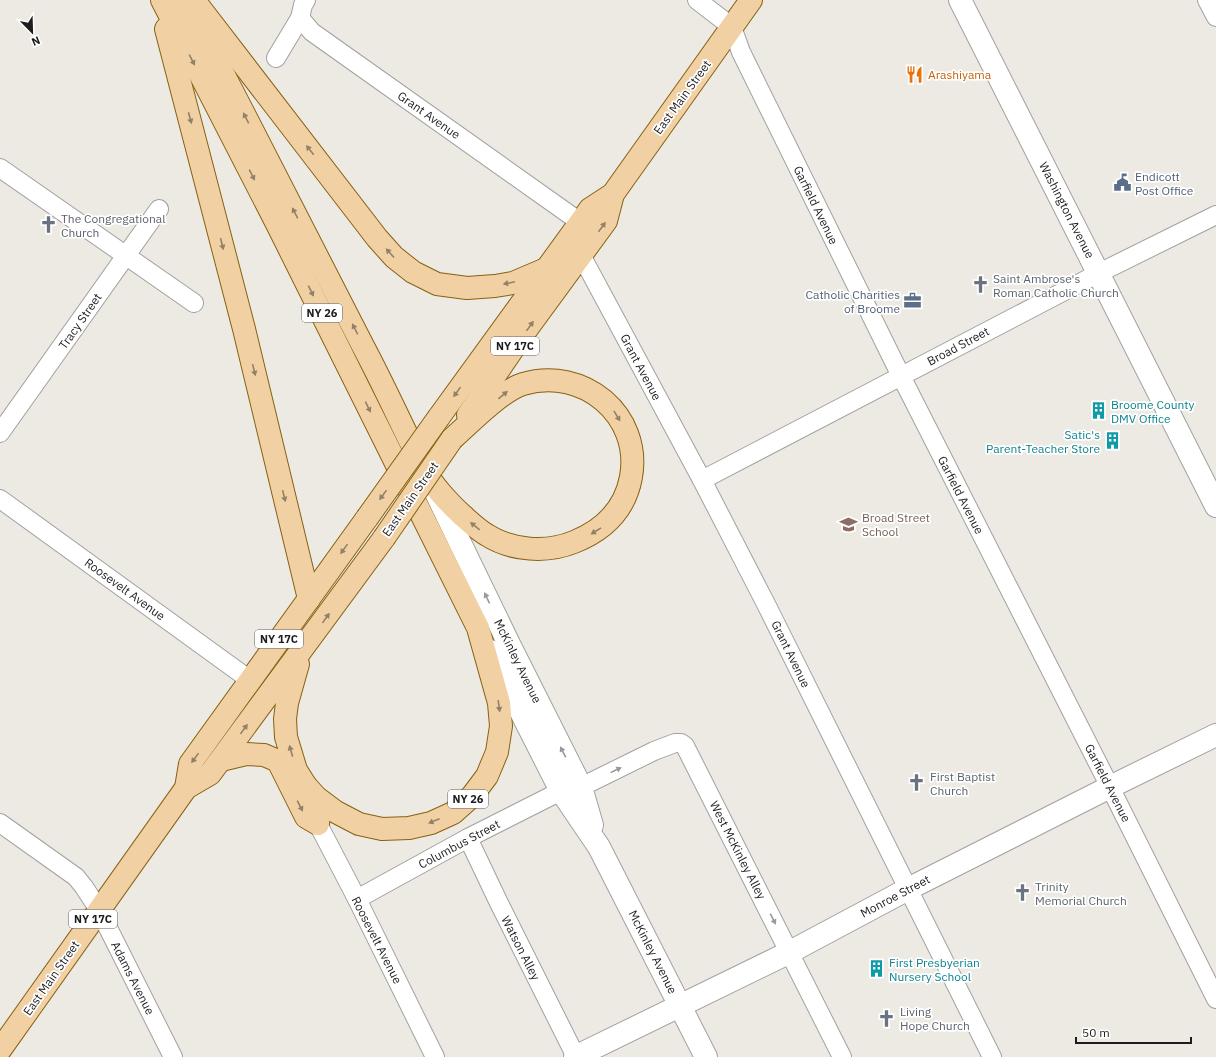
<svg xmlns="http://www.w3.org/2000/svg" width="1216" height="1057" font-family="'IBM Plex Sans',sans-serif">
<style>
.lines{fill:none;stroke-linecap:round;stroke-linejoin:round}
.minor-casing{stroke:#a1a1a1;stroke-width:20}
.tertiary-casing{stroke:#a1a1a1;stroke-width:24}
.primary-casing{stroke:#866110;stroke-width:24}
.minor{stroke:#fff;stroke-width:18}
.tertiary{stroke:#fff;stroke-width:22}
.primary{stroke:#f1d1a4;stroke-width:22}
.primary-bridge-casing{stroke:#866110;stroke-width:24;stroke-linecap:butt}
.primary-bridge{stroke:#f1d1a4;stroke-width:22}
.oneway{fill:#928067}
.oneway2{fill:#999}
.labels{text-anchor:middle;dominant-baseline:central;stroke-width:3.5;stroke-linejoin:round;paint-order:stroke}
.shield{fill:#fff;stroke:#616161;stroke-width:1}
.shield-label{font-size:11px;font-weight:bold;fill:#1d1d1d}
.food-label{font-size:12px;fill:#c56008;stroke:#fff;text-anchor:start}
.street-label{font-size:12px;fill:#1d1d1d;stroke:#fff}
.service-label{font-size:12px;fill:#4e5e75;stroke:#fff;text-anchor:start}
.worship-label{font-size:12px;fill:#5b616d;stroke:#fff;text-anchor:start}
.culture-label{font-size:12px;fill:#0d838f;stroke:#fff;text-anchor:start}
.education-label{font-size:12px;fill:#785e54;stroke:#fff;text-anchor:start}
</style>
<rect width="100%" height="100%" fill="#edeae4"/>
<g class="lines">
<defs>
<g id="minor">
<path d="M 697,0 L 732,27 L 741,52 L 901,376 L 1110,787 L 1216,999"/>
<path d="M 1207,0 L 1216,17"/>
<path d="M 300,18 L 312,32 L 580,222"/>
<path d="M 276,58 L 300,18 L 303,5 L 306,0"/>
<path d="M 0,168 L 194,303"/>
<path d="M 581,255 L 702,480 L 766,604 L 992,1057"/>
<path d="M 0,433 L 159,209"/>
<path d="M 702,480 L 1099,273 L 1216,215"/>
<path d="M 0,499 L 250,680"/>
<path d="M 581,787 L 654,751 L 675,743 L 681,743 L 685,746 L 842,1057"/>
<path d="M 0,823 L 76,877 L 84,887 L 99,910 L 173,1057"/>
<path d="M 318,824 L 357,899 L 435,1057"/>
<path d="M 468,838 L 498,901 L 576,1057"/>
<path d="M 357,899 L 468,838 L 561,791"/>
</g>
<g id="tertiary">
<path d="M 960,0 L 1216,506"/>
<path d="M 435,491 L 509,644 L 581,787 L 592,825"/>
<path d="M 490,651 L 561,791 L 599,847 L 706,1057"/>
<path d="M 575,1057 L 790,952 L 908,889 L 1110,787 L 1216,735"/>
</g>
<g id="primary">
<path d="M 162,0 L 277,224 L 478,628 L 499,703 L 501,726 L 497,752 L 487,776 L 472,796 L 453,813 L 431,823 L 409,828 L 382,829 L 359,824 L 336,812 L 316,797 L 306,786"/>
<path d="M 185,0 C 245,115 304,231 363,346 C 379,376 393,406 408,437 C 415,450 421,467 430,479 C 437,490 452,506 462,515 C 470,522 478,530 487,535 C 512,551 547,553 574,542 C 604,530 625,510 631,477 C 642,415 583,366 523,384 C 501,391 470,423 452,439"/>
<path d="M 200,8 L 377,238 L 394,257 L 413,272 L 437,284 L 467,288 L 495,286 L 513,283 L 546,269"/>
<path d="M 166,29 L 244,329 L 309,599"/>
<path d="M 468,415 L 521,337 L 606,221 L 613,194"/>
<path d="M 439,417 L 590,209 L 613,194 L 751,0"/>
<path d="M 221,760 L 246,754 L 264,755 L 278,761 L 306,817 L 318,824 L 319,812 L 306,786 L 296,770 L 286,737 L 285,719 L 287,703 L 298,664"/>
<path d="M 186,788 L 190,764 L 367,518"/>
<path d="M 0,1050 L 186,788 L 210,774 L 384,538"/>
</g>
</defs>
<use href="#minor" class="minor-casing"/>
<use href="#tertiary" class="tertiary-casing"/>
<use href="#primary" class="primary-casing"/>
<use href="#minor" class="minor"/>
<use href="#tertiary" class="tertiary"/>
<use href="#primary" class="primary"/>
<defs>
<g id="primary-bridge">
<path d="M 367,518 L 439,417"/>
<path d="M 384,538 L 452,439"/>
</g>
</defs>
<use href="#primary-bridge" class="primary-bridge-casing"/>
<use href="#primary-bridge" class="primary-bridge"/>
</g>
<defs><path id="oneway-solid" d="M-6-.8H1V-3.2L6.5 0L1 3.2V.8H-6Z"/></defs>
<g class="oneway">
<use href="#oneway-solid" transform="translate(192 60) rotate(63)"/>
<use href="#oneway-solid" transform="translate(190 118) rotate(75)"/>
<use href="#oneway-solid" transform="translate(246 118) rotate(-117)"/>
<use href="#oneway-solid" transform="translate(310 150) rotate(-128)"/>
<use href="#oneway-solid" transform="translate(252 175) rotate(63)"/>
<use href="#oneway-solid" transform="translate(295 213) rotate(-117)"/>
<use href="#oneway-solid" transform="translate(602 227) rotate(-54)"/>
<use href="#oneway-solid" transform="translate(222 244) rotate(76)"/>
<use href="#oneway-solid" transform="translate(390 253) rotate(-132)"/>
<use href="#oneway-solid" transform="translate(509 283) rotate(168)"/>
<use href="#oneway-solid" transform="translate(311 291) rotate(64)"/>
<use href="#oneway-solid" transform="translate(530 326) rotate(-54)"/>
<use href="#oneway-solid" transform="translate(355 329) rotate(-117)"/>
<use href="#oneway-solid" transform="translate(254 370) rotate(76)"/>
<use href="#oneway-solid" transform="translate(457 392) rotate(126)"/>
<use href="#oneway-solid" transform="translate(503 395) rotate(-40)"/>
<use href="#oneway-solid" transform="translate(368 407) rotate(64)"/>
<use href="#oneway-solid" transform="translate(617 416) rotate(59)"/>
<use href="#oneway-solid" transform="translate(383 495) rotate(126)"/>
<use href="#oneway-solid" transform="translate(284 496) rotate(76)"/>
<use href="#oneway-solid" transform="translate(475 526) rotate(-141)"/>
<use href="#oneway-solid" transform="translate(596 531) rotate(148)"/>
<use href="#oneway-solid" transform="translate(344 549) rotate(126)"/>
<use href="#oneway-solid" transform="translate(326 618) rotate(-54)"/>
<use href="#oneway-solid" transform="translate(499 706) rotate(82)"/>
<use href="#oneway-solid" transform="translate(244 729) rotate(-54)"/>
<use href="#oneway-solid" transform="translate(291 751) rotate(-106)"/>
<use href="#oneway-solid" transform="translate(195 758) rotate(126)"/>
<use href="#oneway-solid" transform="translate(300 806) rotate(63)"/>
<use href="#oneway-solid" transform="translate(434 821) rotate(158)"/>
</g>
<g class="oneway2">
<use href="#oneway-solid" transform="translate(487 598) rotate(-115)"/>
<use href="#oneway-solid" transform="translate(563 752) rotate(-117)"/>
<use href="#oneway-solid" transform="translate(616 770) rotate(-26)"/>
<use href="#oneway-solid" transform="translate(773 919) rotate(63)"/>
</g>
<defs>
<symbol id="restaurant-bare" viewBox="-9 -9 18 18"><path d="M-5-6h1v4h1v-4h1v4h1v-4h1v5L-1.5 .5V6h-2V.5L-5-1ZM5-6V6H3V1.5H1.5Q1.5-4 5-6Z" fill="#e8710a" stroke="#fff" stroke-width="2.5" paint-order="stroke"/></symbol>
<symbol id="civic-bare" viewBox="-9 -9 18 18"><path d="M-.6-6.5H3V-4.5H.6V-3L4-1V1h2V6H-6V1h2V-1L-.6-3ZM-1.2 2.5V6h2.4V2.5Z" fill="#5c6f8a" stroke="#fff" stroke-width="2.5" paint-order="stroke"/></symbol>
<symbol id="church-bare" viewBox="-9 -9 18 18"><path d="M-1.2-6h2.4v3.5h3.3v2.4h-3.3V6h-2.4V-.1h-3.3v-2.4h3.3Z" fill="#6b7280" stroke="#fff" stroke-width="2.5" paint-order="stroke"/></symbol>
<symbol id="office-bare" viewBox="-9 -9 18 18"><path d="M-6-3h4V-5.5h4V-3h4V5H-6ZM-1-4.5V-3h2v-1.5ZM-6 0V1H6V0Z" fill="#5c6f8a" stroke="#fff" stroke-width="2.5" paint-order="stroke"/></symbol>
<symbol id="building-bare" viewBox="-9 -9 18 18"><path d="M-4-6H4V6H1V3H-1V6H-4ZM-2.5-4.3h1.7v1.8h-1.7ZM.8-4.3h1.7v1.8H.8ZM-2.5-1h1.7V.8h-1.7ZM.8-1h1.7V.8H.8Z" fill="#0f9aa8" stroke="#fff" stroke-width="2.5" paint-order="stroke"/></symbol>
<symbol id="school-bare" viewBox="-9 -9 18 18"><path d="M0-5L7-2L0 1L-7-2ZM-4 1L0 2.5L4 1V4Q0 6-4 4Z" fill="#8d6e63" stroke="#fff" stroke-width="2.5" paint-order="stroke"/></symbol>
</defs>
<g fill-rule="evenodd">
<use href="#restaurant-bare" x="902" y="62" width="25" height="25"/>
<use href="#civic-bare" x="1110" y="170" width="25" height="25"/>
<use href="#church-bare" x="36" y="212" width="25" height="25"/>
<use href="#church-bare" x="968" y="272" width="25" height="25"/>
<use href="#office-bare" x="900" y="288" width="25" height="25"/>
<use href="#building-bare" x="1086" y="398" width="25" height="25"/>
<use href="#building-bare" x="1100" y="428" width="25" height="25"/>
<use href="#school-bare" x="836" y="512" width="25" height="25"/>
<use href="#church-bare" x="904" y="770" width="25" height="25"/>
<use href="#church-bare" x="1010" y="880" width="25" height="25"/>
<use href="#building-bare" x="864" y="956" width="25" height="25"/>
<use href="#church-bare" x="874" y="1006" width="25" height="25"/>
</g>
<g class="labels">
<g class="shield">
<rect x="302" y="304" width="40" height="18" rx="3"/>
<rect x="491" y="337" width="48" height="18" rx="3"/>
<rect x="255" y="630" width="48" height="18" rx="3"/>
<rect x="448" y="790" width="40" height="18" rx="3"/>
<rect x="69" y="910" width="48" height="18" rx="3"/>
</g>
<g class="shield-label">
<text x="322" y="313">NY 26</text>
<text x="515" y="346">NY 17C</text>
<text x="279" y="639">NY 17C</text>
<text x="468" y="799">NY 26</text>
<text x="93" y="919">NY 17C</text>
</g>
<g class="food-label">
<text x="928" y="74">Arashiyama</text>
</g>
<g class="street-label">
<text transform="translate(682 97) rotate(-54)">East Main Street</text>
<text transform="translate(429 115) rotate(35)">Grant Avenue</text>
<text transform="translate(816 205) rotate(64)">Garfield Avenue</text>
<text transform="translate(1067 210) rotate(63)">Washington Avenue</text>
<text transform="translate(80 321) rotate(-55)">Tracy Street</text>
<text transform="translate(958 346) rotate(-28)">Broad Street</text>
<text transform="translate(641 367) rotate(62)">Grant Avenue</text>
<text transform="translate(961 495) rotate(63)">Garfield Avenue</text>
<text transform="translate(410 499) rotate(-55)">East Main Street</text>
<text transform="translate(125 589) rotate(36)">Roosevelt Avenue</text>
<text transform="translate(791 654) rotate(64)">Grant Avenue</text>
<text transform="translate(518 661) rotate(64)">McKinley Avenue</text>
<text transform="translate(1108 783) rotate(63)">Garfield Avenue</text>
<text transform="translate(459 844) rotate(-28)">Columbus Street</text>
<text transform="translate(738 850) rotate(63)">West McKinley Alley</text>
<text transform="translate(895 896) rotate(-28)">Monroe Street</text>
<text transform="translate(377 940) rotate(63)">Roosevelt Avenue</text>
<text transform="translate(521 948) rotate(63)">Watson Alley</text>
<text transform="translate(653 952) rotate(63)">McKinley Avenue</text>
<text transform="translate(51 978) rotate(-55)">East Main Street</text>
<text transform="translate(133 978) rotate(63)">Adams Avenue</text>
</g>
<g class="service-label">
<text x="1135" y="176">Endicott<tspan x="1135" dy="14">Post Office</tspan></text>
<text x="900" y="294" text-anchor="end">Catholic Charities<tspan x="900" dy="14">of Broome</tspan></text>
</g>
<g class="worship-label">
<text x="61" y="218">The Congregational<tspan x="61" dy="14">Church</tspan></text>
<text x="993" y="278">Saint Ambrose's<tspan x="993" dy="14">Roman Catholic Church</tspan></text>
<text x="930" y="776">First Baptist<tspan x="930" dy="14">Church</tspan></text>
<text x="1035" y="886">Trinity<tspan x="1035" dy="14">Memorial Church</tspan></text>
<text x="900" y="1011">Living<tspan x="900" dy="14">Hope Church</tspan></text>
</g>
<g class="culture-label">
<text x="1111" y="404">Broome County<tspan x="1111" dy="14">DMV Office</tspan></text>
<text x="1100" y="434" text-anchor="end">Satic's<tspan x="1100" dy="14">Parent-Teacher Store</tspan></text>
<text x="889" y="962">First Presbyerian<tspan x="889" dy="14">Nursery School</tspan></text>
</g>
<g class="education-label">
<text x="862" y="517">Broad Street<tspan x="862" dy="14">School</tspan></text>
</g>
</g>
<g transform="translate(32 32) rotate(157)" stroke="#ffffff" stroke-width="3" paint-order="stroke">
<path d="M0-3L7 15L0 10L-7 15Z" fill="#1d1d1d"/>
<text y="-6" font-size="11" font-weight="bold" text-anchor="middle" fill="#1d1d1d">N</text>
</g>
<path d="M1076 1037v6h115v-6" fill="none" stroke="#1d1d1d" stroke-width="2"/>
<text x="1082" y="1037" font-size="12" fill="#1d1d1d" stroke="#ffffff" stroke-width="3" paint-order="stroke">50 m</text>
</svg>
